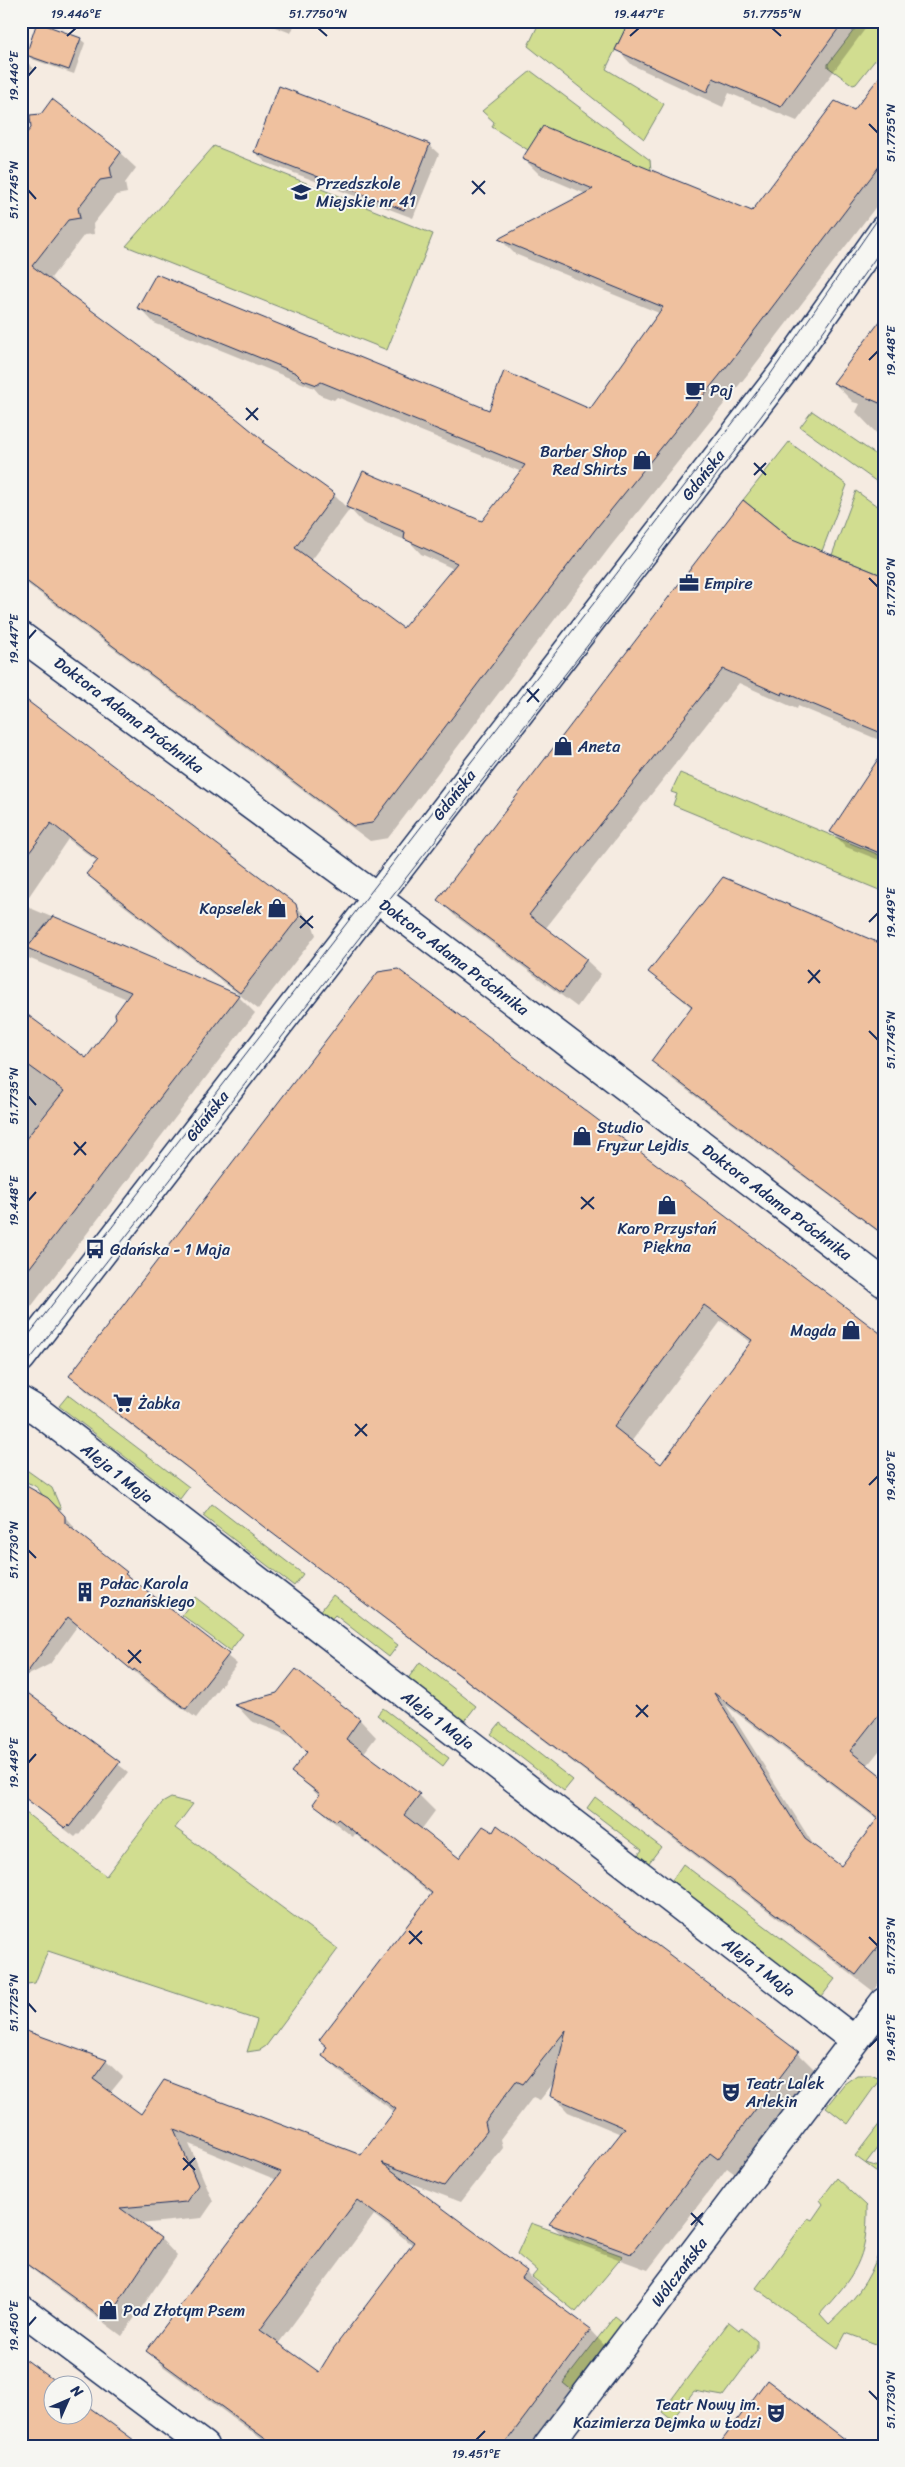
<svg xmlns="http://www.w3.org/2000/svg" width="905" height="2467" font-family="Sriracha,sans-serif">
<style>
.green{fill:#d1dd90;stroke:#768677}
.shadow{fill:#0003;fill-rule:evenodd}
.building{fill:#efc19f;stroke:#1b2f5e;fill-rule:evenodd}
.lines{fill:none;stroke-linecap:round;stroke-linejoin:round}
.minor-casing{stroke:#1b2f5e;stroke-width:31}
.tertiary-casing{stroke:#1b2f5e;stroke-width:31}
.minor{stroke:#f6f6f2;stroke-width:28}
.tertiary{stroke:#f6f6f2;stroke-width:28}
.tram{stroke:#1b2f5e;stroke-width:1}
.ticks{fill:none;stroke:#1b2f5e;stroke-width:2}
.labels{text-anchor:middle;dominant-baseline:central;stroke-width:4;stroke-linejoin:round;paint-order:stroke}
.poi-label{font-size:16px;fill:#1b2f5e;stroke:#f6f6f2;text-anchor:start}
.street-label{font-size:16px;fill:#1b2f5e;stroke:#f6f6f2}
.neatline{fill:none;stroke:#1b2f5e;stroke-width:2}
.ticks-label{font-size:12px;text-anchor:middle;fill:#1b2f5e}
</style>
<rect width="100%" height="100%" fill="#f5ebe1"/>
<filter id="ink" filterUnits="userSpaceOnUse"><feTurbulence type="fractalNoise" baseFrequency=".02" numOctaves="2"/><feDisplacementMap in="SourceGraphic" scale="10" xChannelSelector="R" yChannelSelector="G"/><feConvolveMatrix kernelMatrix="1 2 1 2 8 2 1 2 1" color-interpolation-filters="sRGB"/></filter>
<g filter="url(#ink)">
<g class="green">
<path d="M 540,21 L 629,21 L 606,69 L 664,104 L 644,139 L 528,46 Z"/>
<path d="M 861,21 L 884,21 L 884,49 L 856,84 L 853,85 L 828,67 L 828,64 Z"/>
<path d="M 531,71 L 650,160 L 651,170 L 528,150 L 492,127 L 494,122 L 482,111 Z"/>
<path d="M 214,146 L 433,234 L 387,350 L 126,246 Z"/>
<path d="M 812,411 L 884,460 L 884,487 L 800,427 Z"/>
<path d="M 789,442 L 847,485 L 822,551 L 794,541 L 743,500 Z"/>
<path d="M 856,491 L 884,511 L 884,576 L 832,555 Z"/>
<path d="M 680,773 L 884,857 L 884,892 L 673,805 L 677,794 L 671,792 Z"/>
<path d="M 68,1395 L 189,1487 L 180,1499 L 59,1406 Z"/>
<path d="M 21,1466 L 52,1488 L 61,1509 C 58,1507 52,1506 49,1503 C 37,1493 44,1486 21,1481 Z"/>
<path d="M 212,1504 L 303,1574 L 294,1586 L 203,1516 Z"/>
<path d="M 333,1595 L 398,1645 L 389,1657 L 335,1615 L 326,1625 L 316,1617 Z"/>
<path d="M 195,1597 L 243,1634 L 230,1651 L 182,1615 Z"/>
<path d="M 420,1662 L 476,1706 L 460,1727 L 404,1684 Z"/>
<path d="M 383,1708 L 449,1758 L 443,1766 L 377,1715 Z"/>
<path d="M 500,1723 L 573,1780 L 564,1791 L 491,1734 Z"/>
<path d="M 595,1797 L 661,1847 L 645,1868 L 634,1860 L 642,1850 L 587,1808 Z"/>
<path d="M 171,1798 L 193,1804 L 175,1828 L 338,1949 L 266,2046 L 260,2050 L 247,2052 L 257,2020 L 48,1951 L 35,1983 L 27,1984 L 21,2000 L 21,1809 L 106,1876 L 162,1803 Z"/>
<path d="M 683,1864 L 835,1979 L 819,2000 L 668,1886 Z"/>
<path d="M 857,2075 L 871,2075 L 880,2079 L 848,2124 L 826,2107 L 844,2084 Z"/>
<path d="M 884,2118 L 884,2139 L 866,2163 L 884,2169 L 884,2177 L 855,2156 Z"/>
<path d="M 837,2178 L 867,2206 C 868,2259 854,2276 820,2314 L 829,2324 C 852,2303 870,2281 879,2251 L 884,2253 L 884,2347 L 846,2333 L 838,2348 L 756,2288 L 808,2218 L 812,2220 L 823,2204 L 820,2200 Z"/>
<path d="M 531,2223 L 623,2256 L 576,2312 L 532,2277 L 537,2271 L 517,2254 Z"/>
<path d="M 615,2316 L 625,2324 L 574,2392 L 563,2383 Z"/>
<path d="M 729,2322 L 739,2330 L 742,2328 L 757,2341 L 757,2350 L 723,2396 L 694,2391 L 672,2420 L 662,2412 Z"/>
</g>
<g class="shadow">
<path d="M 127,21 L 140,21 L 139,25 Z"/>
<path d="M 259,21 L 296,21 L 291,33 Z"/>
<path d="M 746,21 L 871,21 L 797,121 L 729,93 L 723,107 L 632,65 L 617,49 Z"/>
<path d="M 80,39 L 85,43 L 74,74 L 32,59 L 27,55 Z"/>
<path d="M 21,56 L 34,69 L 21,76 Z"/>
<path d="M 884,73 L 884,196 L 747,375 L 610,547 L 388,838 L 370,841 L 21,579 L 21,143 L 120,153 L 136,168 L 125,183 L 127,193 L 116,195 L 93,224 L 94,234 L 84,235 L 51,278 L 64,291 L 234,418 L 273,451 L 334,495 L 347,508 L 363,473 L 483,522 L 522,472 L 337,397 L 334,400 L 320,395 L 314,388 L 292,379 L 154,323 L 139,307 L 490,412 L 590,410 L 659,313 L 515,254 L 500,239 L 586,194 L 539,174 L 524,159 L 753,213 L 854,111 ZM 350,509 L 363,523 L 410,542 L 421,554 L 454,569 L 403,630 L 311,561 Z"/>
<path d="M 429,145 L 439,154 L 413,218 L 265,162 L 255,152 Z"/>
<path d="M 884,318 L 884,441 L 856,412 L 860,404 L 853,402 L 834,383 Z"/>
<path d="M 790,539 L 884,578 L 884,742 L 798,706 L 797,709 L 739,683 L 545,929 L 586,960 L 601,974 L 577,1007 L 454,915 L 439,900 Z"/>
<path d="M 21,697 L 295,905 L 312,923 L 316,935 L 258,1009 L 105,891 L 88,874 L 98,862 L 68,839 L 23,905 L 238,996 L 255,1013 L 21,1320 L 21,1011 L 86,1060 L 118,1018 L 127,999 L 21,955 Z"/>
<path d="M 884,752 L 884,862 L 846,847 L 832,832 Z"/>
<path d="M 884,946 L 884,1236 L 668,1076 L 653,1061 L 692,1008 L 650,972 Z"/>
<path d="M 379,973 L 884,1338 L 884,1745 L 866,1767 L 884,1783 L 884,1976 L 873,1991 L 87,1392 L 71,1375 ZM 721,1321 L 752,1343 L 661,1466 L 631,1442 ZM 726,1705 L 878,1820 L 841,1868 L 816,1849 Z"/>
<path d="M 58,1509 L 74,1527 L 74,1532 L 237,1664 L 196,1718 L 143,1679 L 78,1625 L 50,1664 L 21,1679 Z"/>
<path d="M 296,1671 L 360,1720 L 376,1737 L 363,1754 L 419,1795 L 435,1811 L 421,1830 L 459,1860 L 493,1833 L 498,1827 L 798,2053 L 815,2070 L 735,2174 L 727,2168 L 648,2270 L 567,2240 L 551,2224 L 621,2134 L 568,2112 L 552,2095 L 555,2081 L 540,2100 L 533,2097 L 501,2139 L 503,2148 L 461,2202 L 405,2181 L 526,2272 L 543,2289 L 539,2292 L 590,2330 L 606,2347 L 532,2446 L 271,2446 L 164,2367 L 147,2351 L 277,2180 L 189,2144 L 213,2202 L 202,2218 L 139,2224 L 161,2239 L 177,2256 L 122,2336 L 21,2261 L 21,2046 L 30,2034 L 106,2061 L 123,2077 L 110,2093 L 141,2116 L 361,2156 L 395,2112 L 340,2072 L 324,2055 L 432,1895 L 355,1834 L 353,1837 L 331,1820 L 315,1804 L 320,1797 L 293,1772 L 309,1751 L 301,1744 L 292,1737 L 251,1721 L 236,1705 L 278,1694 ZM 374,2215 L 413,2245 L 320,2374 L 278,2344 Z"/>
<path d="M 21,1690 L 128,1772 L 79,1835 L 78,1834 L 75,1837 L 21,1795 Z"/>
<path d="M 21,2357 L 57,2384 L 52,2384 L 56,2446 Z"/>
<path d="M 876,2439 L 884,2444 L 884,2446 L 871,2446 Z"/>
</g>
<g class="building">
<path d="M 629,21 L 844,21 L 781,107 L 713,78 L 707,92 L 615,50 Z"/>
<path d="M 37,22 L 81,38 L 69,70 L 26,55 Z"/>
<path d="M 884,71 L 884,160 L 732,360 L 594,531 L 372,823 L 353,826 L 21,577 L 21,140 L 31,128 L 30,115 L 41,114 L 52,99 L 121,152 L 110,167 L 112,178 L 100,180 L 78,208 L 80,218 L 68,220 L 32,266 L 235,417 L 264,441 L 262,442 L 335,494 L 295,548 L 403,628 L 457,563 L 404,539 L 405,532 L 346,507 L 363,471 L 482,521 L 525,465 L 321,382 L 317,385 L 303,380 L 296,373 L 275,364 L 137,308 L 156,274 L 489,410 L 504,371 L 590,409 L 663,307 L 498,239 L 593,189 L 522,159 L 543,126 L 752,211 L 835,101 L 854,110 Z"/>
<path d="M 279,86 L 430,144 L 404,210 L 254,152 Z"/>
<path d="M 884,316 L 884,405 L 833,383 Z"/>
<path d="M 743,500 L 790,538 L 884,576 L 884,734 L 783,692 L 782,695 L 723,669 L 529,915 L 587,959 L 562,993 L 437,900 Z"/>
<path d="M 21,696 L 296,904 L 299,917 L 240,993 L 86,874 L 98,860 L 51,823 L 21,864 Z"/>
<path d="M 884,750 L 884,855 L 830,832 Z"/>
<path d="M 723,877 L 884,945 L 884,962 L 879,987 L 884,991 L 884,1235 L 651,1061 L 692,1006 L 648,972 Z"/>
<path d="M 53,916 L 239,995 L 21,1279 L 21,1145 L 64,1091 L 21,1060 L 21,1010 L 86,1058 L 116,1018 L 115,1014 L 131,992 L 27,948 Z"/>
<path d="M 398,969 L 884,1336 L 884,1708 L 850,1751 L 884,1778 L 884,1939 L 856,1975 L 264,1527 L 69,1376 L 378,972 ZM 704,1305 L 752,1340 L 661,1464 L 614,1427 ZM 714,1693 L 878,1818 L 841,1866 L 805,1839 Z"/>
<path d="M 21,1483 L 48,1498 L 65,1516 L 65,1523 L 127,1572 L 125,1574 L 229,1654 L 186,1709 L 134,1669 L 133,1671 L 68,1617 L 21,1681 Z"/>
<path d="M 296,1669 L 360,1719 L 346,1739 L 420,1794 L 404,1815 L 459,1858 L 483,1826 L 493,1832 L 497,1825 L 799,2052 L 718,2159 L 710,2153 L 631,2254 L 549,2224 L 625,2128 L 550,2096 L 566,2030 L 523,2084 L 516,2081 L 485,2122 L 487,2131 L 444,2186 L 382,2163 L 527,2271 L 522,2278 L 591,2329 L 503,2446 L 275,2446 L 146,2351 L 281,2172 L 174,2129 L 198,2185 L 186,2202 L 120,2208 L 161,2238 L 106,2321 L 21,2260 L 21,2029 L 107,2060 L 93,2079 L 141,2114 L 164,2080 L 361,2155 L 396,2109 L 322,2056 L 327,2047 L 319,2040 L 432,1893 L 338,1819 L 336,1821 L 313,1804 L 320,1794 L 291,1772 L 307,1752 L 283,1727 L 274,1721 L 234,1705 L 277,1693 ZM 357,2200 L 414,2242 L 333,2349 L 319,2372 L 260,2330 Z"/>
<path d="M 21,1688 L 120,1762 L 69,1827 L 68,1825 L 65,1828 L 21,1795 Z"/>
<path d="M 21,2356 L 59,2384 L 52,2384 L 52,2414 L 82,2414 L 82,2402 L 142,2446 L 21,2446 Z"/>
<path d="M 767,2380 L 854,2446 L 718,2446 Z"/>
</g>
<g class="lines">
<defs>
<g id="minor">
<path d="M 21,1401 L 38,1411 L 854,2040"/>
<path d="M 547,2446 L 884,2002"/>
</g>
<g id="tertiary">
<path d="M 21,636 L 376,897 L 884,1283"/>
<path d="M 21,1358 L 783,372 L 884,229"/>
<path d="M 21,2309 L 204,2446"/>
</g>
</defs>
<use href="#minor" class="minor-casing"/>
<use href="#tertiary" class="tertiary-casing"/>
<use href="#minor" class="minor"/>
<use href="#tertiary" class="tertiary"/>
<g class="tram">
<path d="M 21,1345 L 770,375 L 884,210"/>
<path d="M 21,1371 L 598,632 L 790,378 L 884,246"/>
</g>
</g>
</g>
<path class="ticks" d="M 318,28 L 327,36M 772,28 L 781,36M 67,36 L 76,28M 630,36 L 639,28M 28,76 L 36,67M 869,124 L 878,133M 472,181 L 485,194M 28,190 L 36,199M 472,194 L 485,181M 869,360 L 878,351M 246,408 L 258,420M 246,420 L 258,408M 754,463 L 766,475M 754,475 L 766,463M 869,578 L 878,587M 28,639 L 36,630M 527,689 L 539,702M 527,702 L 539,689M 300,916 L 313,928M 869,922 L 878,913M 300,928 L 313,916M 808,970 L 820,983M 808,983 L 820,970M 869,1031 L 878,1040M 28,1096 L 36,1105M 74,1142 L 86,1155M 74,1155 L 86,1142M 581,1197 L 594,1209M 28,1201 L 36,1192M 581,1209 L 594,1197M 355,1424 L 367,1436M 355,1436 L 367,1424M 869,1485 L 878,1476M 28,1550 L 36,1558M 128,1650 L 141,1663M 128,1663 L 141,1650M 636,1705 L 648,1717M 636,1717 L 648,1705M 28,1763 L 36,1754M 409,1931 L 422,1944M 869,1937 L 878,1946M 409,1944 L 422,1931M 28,2003 L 36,2012M 869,2047 L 878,2038M 183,2158 L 195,2170M 183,2170 L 195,2158M 691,2213 L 703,2225M 691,2225 L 703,2213M 28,2326 L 36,2317M 869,2391 L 878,2400M 476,2440 L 485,2431"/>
<defs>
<symbol id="school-bare" viewBox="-9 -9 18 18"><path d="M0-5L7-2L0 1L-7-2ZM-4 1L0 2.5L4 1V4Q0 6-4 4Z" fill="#1b2f5e" stroke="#f6f6f2" stroke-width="2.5" paint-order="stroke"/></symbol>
<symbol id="cafe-bare" viewBox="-9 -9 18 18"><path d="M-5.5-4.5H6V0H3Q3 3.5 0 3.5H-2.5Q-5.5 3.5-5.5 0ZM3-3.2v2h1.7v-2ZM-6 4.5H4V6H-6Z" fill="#1b2f5e" stroke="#f6f6f2" stroke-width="2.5" paint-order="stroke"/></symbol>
<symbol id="shop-bare" viewBox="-9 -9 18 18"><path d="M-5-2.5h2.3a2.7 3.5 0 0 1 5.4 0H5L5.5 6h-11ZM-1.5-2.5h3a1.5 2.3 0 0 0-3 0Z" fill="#1b2f5e" stroke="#f6f6f2" stroke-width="2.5" paint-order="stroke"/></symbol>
<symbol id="office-bare" viewBox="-9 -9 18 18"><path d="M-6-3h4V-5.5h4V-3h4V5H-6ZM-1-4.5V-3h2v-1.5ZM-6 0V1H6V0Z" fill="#1b2f5e" stroke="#f6f6f2" stroke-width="2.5" paint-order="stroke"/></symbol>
<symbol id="bus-bare" viewBox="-9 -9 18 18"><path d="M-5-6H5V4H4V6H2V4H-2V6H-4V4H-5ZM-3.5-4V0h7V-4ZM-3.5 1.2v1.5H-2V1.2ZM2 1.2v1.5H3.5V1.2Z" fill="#1b2f5e" stroke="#f6f6f2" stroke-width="2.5" paint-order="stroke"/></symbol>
<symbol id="supermarket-bare" viewBox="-9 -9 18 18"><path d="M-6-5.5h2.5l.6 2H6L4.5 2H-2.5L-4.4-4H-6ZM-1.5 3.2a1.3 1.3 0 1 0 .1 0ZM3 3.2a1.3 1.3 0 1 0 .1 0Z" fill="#1b2f5e" stroke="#f6f6f2" stroke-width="2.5" paint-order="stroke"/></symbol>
<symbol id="building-bare" viewBox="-9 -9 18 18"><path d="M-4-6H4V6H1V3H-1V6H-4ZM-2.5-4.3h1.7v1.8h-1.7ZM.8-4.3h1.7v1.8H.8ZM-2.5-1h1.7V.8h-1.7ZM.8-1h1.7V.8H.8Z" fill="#1b2f5e" stroke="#f6f6f2" stroke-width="2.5" paint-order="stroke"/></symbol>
<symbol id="theatre-bare" viewBox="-9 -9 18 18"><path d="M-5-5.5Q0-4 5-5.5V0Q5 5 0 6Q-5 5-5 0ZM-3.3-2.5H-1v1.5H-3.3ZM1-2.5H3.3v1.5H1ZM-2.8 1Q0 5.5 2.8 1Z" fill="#1b2f5e" stroke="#f6f6f2" stroke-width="2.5" paint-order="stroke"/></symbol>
</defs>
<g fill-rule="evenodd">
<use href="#school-bare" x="287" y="178" width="28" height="28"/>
<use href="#cafe-bare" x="681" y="376" width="28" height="28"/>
<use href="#shop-bare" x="628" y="446" width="28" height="28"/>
<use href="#office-bare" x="675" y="569" width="28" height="28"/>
<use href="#shop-bare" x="549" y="732" width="28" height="28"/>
<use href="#shop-bare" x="263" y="894" width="28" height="28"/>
<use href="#shop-bare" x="568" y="1122" width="28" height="28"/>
<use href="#shop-bare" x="653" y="1191" width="28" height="28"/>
<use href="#bus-bare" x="81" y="1235" width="28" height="28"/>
<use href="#shop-bare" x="837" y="1316" width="28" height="28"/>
<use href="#supermarket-bare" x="109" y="1389" width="28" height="28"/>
<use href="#building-bare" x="71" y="1578" width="28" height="28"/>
<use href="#theatre-bare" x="717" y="2078" width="28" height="28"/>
<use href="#shop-bare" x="94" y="2296" width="28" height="28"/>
<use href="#theatre-bare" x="762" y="2399" width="28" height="28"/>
</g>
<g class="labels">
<g class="poi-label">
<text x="316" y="183">Przedszkole<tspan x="316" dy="18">Miejskie nr 41</tspan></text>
<text x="710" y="390">Paj</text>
<text x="627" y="451" text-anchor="end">Barber Shop<tspan x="627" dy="18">Red Shirts</tspan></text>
<text x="704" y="583">Empire</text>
<text x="578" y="746">Aneta</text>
<text x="262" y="908" text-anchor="end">Kapselek</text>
<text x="597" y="1127">Studio<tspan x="597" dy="18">Fryzur Lejdis</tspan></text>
<text x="667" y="1228" text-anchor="middle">Karo Przystań<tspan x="667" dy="18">Piękna</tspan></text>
<text x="110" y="1249">Gdańska - 1 Maja</text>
<text x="836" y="1330" text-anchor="end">Magda</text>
<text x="138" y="1403">Żabka</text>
<text x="100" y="1583">Pałac Karola<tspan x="100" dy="18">Poznańskiego</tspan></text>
<text x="746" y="2083">Teatr Lalek<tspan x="746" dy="18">Arlekin</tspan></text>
<text x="123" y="2310">Pod Złotym Psem</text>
<text x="761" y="2404" text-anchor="end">Teatr Nowy im.<tspan x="761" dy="18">Kazimierza Dejmka w Łodzi</tspan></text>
</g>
<g class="street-label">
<text transform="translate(703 475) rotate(-52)">Gdańska</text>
<text transform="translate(129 715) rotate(37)">Doktora Adama Próchnika</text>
<text transform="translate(454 795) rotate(-52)">Gdańska</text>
<text transform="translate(454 957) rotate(37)">Doktora Adama Próchnika</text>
<text transform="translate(207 1116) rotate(-52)">Gdańska</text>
<text transform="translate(777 1202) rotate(37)">Doktora Adama Próchnika</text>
<text transform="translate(117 1473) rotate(38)">Aleja 1 Maja</text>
<text transform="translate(438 1720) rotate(37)">Aleja 1 Maja</text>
<text transform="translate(759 1967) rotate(37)">Aleja 1 Maja</text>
<text transform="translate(679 2272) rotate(-53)">Wólczańska</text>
</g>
</g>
<rect width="905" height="2467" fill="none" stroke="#f6f6f2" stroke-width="55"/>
<g transform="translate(68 2400) rotate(45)"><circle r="24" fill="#f6f6f2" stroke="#9ea6b7"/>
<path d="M0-4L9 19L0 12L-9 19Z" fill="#1b2f5e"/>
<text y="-8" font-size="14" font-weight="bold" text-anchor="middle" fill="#1b2f5e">N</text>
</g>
<rect x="28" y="28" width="850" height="2412" class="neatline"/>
<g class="ticks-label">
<text x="76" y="18">19.446°E</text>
<text x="318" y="18">51.7750°N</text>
<text x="639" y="18">19.447°E</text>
<text x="772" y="18">51.7755°N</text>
<text transform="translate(14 76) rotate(-90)" y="4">19.446°E</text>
<text transform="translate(891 133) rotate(-90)" y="4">51.7755°N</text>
<text transform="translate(14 190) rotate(-90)" y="4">51.7745°N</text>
<text transform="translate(891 351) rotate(-90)" y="4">19.448°E</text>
<text transform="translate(891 587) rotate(-90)" y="4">51.7750°N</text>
<text transform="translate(14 639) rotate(-90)" y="4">19.447°E</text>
<text transform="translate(891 913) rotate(-90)" y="4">19.449°E</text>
<text transform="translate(891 1040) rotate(-90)" y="4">51.7745°N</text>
<text transform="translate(14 1096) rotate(-90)" y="4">51.7735°N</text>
<text transform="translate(14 1201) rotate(-90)" y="4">19.448°E</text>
<text transform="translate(891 1476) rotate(-90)" y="4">19.450°E</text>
<text transform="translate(14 1550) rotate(-90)" y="4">51.7730°N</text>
<text transform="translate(14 1763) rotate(-90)" y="4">19.449°E</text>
<text transform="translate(891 1946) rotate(-90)" y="4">51.7735°N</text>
<text transform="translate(14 2003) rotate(-90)" y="4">51.7725°N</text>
<text transform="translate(891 2038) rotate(-90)" y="4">19.451°E</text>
<text transform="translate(14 2326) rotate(-90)" y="4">19.450°E</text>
<text transform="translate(891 2400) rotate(-90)" y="4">51.7730°N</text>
<text x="476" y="2458">19.451°E</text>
</g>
</svg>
